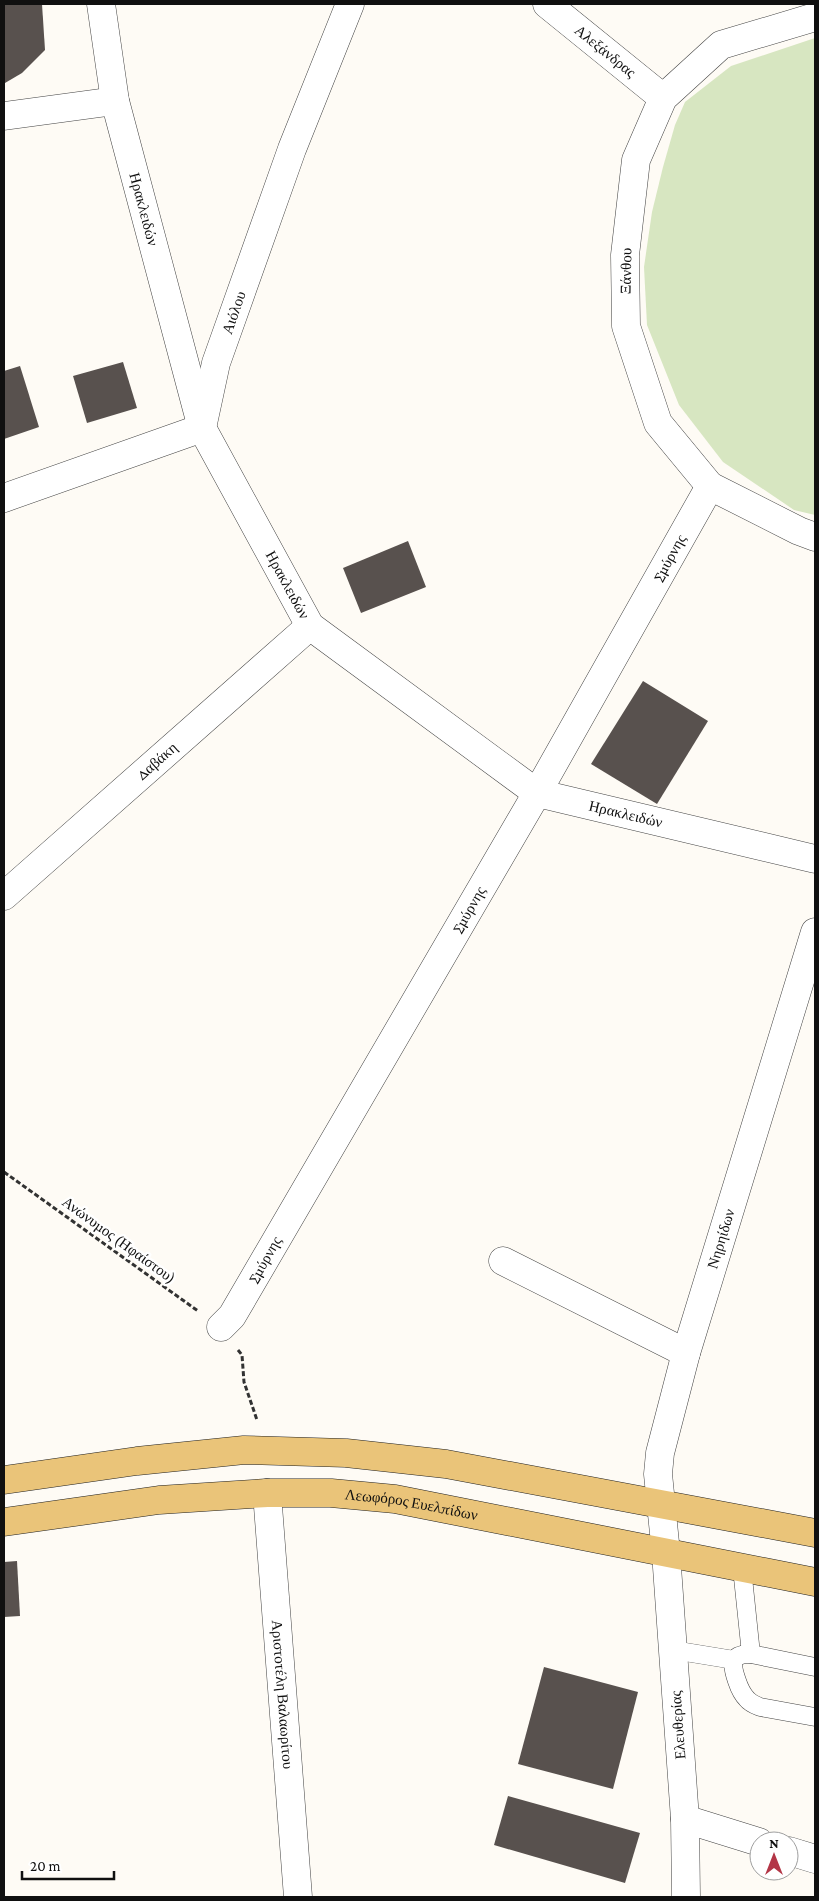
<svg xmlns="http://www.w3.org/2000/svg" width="819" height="1901" font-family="'Crimson Pro',serif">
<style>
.green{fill:#d7e6c1}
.building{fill:#58514e}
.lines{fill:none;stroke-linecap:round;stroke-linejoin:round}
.service-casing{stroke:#434343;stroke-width:19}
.minor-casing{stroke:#434343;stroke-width:29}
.primary-casing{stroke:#212121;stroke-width:29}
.path{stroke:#323232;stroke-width:3;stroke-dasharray:5 2.5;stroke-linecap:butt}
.service{stroke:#fff;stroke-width:18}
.minor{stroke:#fff;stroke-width:28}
.primary{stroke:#eac479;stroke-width:28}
.labels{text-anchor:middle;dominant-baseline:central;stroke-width:5;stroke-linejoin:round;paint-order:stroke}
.street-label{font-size:15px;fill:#101010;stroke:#fff}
</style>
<rect width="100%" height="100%" fill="#fefbf5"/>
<path class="green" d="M 815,38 L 815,515 L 794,510 L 723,462 L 679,405 L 647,325 L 644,267 L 652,212 L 663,167 L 675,125 L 685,102 L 731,66 Z"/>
<g class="building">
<path d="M 4,4 L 42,4 L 45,50 L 22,73 L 5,83 L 4,82 Z"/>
<path d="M 123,362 L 137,408 L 87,423 L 73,376 Z"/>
<path d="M 20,366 L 39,427 L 4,439 L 4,371 Z"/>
<path d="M 408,541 L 426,587 L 361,613 L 343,568 Z"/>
<path d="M 643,681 L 708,721 L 657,804 L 591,764 Z"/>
<path d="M 17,1561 L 20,1616 L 4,1617 L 4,1562 Z"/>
<path d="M 544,1667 L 638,1692 L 613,1789 L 518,1764 Z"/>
<path d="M 508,1796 L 640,1833 L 625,1883 L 494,1845 Z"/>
</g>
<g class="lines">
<defs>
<g id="service">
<path d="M 742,1568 L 751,1654"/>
<path d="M 673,1650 L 734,1660"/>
<path d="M 815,1667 L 751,1654 C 730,1654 731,1664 737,1681 C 739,1687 742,1694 747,1699 C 750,1703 755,1705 760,1707 L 815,1717"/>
</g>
<g id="minor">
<path id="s1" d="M 101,4 L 115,101 L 202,428 L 310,626 L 537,793 L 815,859"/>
<path id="s2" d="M 547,4 L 663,98"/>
<path d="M 815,17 L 721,45 L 663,98 L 636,160 L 625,255 L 626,326 L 658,423 L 710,486 L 799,531 L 815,537"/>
<path d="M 4,116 L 115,101"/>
<path id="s3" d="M 4,498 L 202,428 L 216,363 L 292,149 L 350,4"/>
<path id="s4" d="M 4,896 L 310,626"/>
<path d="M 503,1261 L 686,1353"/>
<path id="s5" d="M 221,1327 L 232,1316 L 537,793 L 710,486"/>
<path id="s6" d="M 267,1493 L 298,1897"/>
<path d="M 685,1819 L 759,1842"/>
<path d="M 789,1851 L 815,1859"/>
<path id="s7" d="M 686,1897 L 685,1819 L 666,1553 L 658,1474 L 660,1453 L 686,1353 L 815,932"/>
</g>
<g id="primary">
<path d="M 4,1480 L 137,1461 L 244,1450 L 346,1453 L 446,1464 L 815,1533"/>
<path id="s8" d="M 4,1522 L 159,1500 L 267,1493 L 331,1493 L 395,1499 L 815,1582"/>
</g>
</defs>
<use href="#service" class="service-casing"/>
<use href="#minor" class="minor-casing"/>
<use href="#primary" class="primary-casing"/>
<g class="path">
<path d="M 4,1172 L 198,1311"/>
<path d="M 238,1350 L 242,1355 L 244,1382 L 257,1420"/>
</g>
<use href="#service" class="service"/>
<use href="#minor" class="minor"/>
<use href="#primary" class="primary"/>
</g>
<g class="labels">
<g class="street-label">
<text stroke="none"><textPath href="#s2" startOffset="75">Αλεξάνδρας</textPath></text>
<text stroke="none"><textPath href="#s1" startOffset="210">Ηρακλειδών</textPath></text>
<text transform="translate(626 271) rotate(-89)">Ξάνθου</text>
<text stroke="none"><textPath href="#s3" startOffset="330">Αιόλου</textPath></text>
<text stroke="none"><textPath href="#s5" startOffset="891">Σμύρνης</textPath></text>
<text stroke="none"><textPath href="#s1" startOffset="615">Ηρακλειδών</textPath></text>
<text stroke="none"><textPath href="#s4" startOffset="204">Δαβάκη</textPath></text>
<text stroke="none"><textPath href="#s1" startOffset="1035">Ηρακλειδών</textPath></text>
<text stroke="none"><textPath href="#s5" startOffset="486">Σμύρνης</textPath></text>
<text transform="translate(119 1240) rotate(36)">Ανώνυμος (Ηφαίστου)</text>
<text stroke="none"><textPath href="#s7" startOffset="668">Νηρηίδων</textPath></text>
<text stroke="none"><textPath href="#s5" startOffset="81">Σμύρνης</textPath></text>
<text stroke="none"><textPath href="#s8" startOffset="410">Λεωφόρος Ευελπίδων</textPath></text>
<text stroke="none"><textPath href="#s6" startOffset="202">Αριστοτέλη Βαλαωρίτου</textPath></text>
<text transform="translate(678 1725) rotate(-94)">Ελευθερίας</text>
</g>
</g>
<rect width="819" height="1901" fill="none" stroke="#101010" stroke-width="10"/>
<g transform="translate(774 1856)"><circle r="24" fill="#ffffff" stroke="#9f9f9f"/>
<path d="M0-4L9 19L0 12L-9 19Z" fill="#b33647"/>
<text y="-8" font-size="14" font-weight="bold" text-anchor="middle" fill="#101010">N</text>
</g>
<path d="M22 1871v8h92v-8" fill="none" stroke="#101010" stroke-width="2.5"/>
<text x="30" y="1871" font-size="15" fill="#101010" stroke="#ffffff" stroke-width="4" paint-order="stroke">20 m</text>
</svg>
